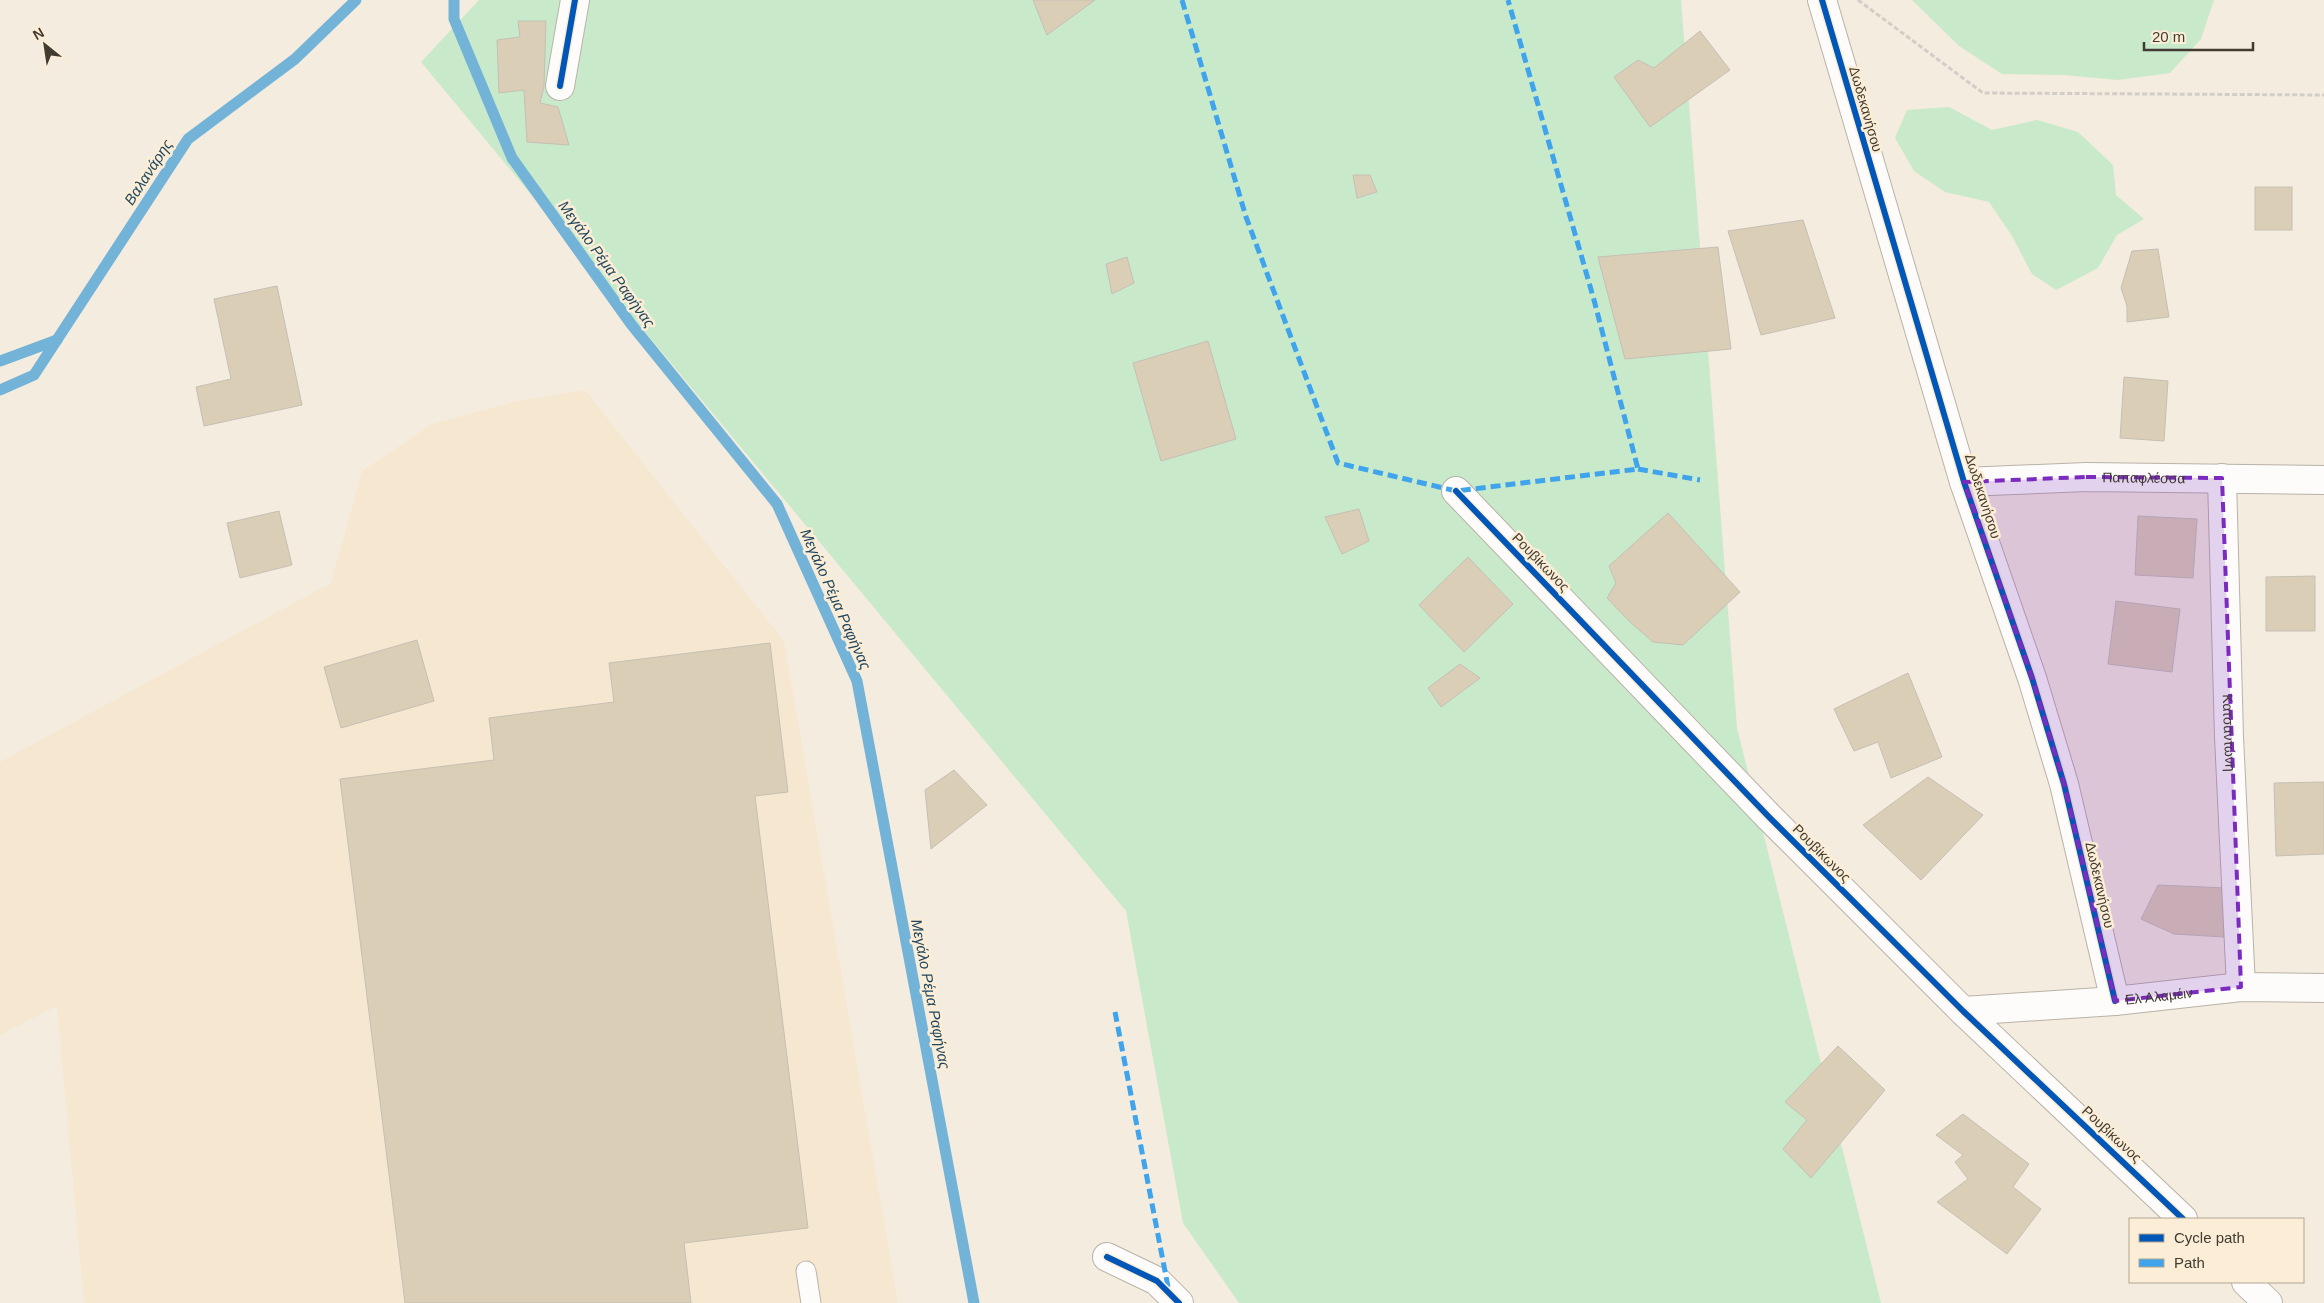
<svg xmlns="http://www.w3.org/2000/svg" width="2324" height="1303" font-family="Helvetica,sans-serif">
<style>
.built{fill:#f6e8d0}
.green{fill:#c9e9cb}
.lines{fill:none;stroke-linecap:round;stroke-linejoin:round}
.stream{stroke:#73b3d8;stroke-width:11}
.building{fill:#dbceb6;stroke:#c5bfb5}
.service-casing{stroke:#b9b2a8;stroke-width:21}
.minor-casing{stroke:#b9b2a8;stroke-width:30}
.tertiary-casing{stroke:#b9b2a8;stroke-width:30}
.path{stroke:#d1cec8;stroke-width:3;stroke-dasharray:5 2.5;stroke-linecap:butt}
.service{stroke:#fdfcfa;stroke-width:19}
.minor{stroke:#fdfcfa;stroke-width:28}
.tertiary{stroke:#fdfcfa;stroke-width:28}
.quiet{stroke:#3fa4eb;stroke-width:5;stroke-dasharray:10 5;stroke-linecap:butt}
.cycleway-casing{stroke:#fceed6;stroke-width:9}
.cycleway{stroke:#0057b8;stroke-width:6}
.marked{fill:#7b2cbf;fill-opacity:0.2;stroke:#7b2cbf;stroke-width:4;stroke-dasharray:10 6;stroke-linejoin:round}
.labels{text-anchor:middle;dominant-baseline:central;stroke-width:5;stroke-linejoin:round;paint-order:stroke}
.street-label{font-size:14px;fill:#413b31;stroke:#fceed6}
.water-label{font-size:15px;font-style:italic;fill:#204760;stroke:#fceed6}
</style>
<rect width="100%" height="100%" fill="#f4ecde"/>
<path class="built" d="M 585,390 L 784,641 L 898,1303 L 84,1303 L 57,1006 L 0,1035 L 0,762 L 331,583 L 362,471 L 432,424 L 517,401 Z"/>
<g class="green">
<path d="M 479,0 L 1681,0 L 1737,728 L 1881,1303 L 1239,1303 L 1183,1223 L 1126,911 L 421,62 Z"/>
<path d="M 1912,0 L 2214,0 L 2201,39 L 2170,73 L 2118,80 L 2063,75 L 2002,74 L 1959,46 Z"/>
<path d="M 1949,107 L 1992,130 L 2037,120 L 2078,132 L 2113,165 L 2116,195 L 2144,219 L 2117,235 L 2098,268 L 2056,290 L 2032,274 L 2012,236 L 1989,202 L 1945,192 L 1914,171 L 1895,138 L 1907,110 Z"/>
</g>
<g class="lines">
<g class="stream">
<path d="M 454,0 L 454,19 L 512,158 L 631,324 L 777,504 L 857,681 L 974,1303"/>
<path d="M 0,361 L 57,340"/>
<path d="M 0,390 L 34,375 L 188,139 L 295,59 L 356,0"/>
</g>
</g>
<g class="building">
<path d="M 1033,0 L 1095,0 L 1047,35 Z"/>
<path d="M 518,21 L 546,21 L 544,86 L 540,103 L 558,107 L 569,145 L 527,142 L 524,90 L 499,93 L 497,40 L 520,37 Z"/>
<path d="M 1700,31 L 1730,70 L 1650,127 L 1614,77 L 1638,60 L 1654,68 Z"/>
<path d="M 1353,175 L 1370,175 L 1377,192 L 1357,198 Z"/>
<rect x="2255" y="187" width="37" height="43"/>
<path d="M 1803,220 L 1835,318 L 1761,335 L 1728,231 Z"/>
<path d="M 1718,247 L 1731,349 L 1625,359 L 1598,257 Z"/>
<path d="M 2158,249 L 2169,317 L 2127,322 L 2127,306 L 2121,288 L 2132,251 Z"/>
<path d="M 1127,257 L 1134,283 L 1112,294 L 1106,264 Z"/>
<path d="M 277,286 L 302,405 L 204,426 L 196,387 L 231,379 L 214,299 Z"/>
<path d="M 1208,341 L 1236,439 L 1161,461 L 1133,363 Z"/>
<path d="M 2124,377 L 2168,381 L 2164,441 L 2120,438 Z"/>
<path d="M 1359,509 L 1369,541 L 1342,554 L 1325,517 Z"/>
<path d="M 279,511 L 292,565 L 240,578 L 227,523 Z"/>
<path d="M 1668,513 L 1740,592 L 1683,645 L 1653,642 L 1630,622 L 1607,598 L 1616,583 L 1609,566 Z"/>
<path d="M 2138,516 L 2197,519 L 2193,578 L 2135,575 Z"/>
<path d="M 1468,557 L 1513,604 L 1464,652 L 1419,605 Z"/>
<path d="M 2315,576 L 2315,631 L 2266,631 L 2266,577 Z"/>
<path d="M 2116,601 L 2180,609 L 2172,672 L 2108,664 Z"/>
<path d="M 417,640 L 434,701 L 341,728 L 324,667 Z"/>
<path d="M 770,643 L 788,792 L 755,796 L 808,1228 L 684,1243 L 691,1303 L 405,1303 L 340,779 L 494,760 L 489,718 L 614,702 L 609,663 Z"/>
<path d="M 1460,664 L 1480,678 L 1441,707 L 1428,688 Z"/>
<path d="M 1908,673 L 1942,757 L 1891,778 L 1878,742 L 1854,751 L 1834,709 Z"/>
<path d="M 954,770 L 987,805 L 931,849 L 925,790 Z"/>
<path d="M 1928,777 L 1983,815 L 1921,880 L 1863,825 Z"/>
<path d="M 2324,782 L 2324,854 L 2276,856 L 2274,783 Z"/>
<path d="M 2158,885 L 2226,888 L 2224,937 L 2174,934 L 2141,919 Z"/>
<path d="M 1838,1046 L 1885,1090 L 1811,1178 L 1783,1149 L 1807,1120 L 1785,1102 Z"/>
<path d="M 1963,1114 L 2029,1164 L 2013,1187 L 2041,1209 L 2007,1254 L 1937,1202 L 1968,1179 L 1955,1162 L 1963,1155 L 1936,1135 Z"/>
</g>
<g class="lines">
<defs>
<path id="service" d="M 806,1271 L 811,1303"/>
<g id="minor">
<path d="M 560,86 L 575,0"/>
<path id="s1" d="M 2222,478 L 2229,737 L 2241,987"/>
<path id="s2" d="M 1964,482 L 2086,477 L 2324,480"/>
<path d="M 1456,491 L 1769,817 L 1963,1011 L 2183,1219"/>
<path d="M 1963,1011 L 2115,1001"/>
<path d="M 1107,1257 L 1157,1281 L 1179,1303"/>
<path d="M 2246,1282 L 2268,1303"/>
</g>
<g id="tertiary">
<path id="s3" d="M 1822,0 L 1964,482 L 2032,678 L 2064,784 L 2115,1001 L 2241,987 L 2324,988"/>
</g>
</defs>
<use href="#service" class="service-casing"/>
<use href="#minor" class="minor-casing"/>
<use href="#tertiary" class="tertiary-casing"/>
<path class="path" d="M 1858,0 L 1983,93 L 2324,95"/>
<use href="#service" class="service"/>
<use href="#minor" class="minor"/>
<use href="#tertiary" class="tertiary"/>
<g class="quiet">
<path d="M 1182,0 L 1246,217 L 1338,463 L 1456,491 L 1638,469 L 1594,300 L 1508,0"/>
<path d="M 1638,469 L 1700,480"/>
<path d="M 1115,1012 L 1169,1292"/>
</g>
<defs>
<g id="cycleway">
<path d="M 1822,0 L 1964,482 L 2032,678 L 2064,784 L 2115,1001"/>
<path d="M 560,86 L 575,0"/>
<path d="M 1456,491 L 1769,817 L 1963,1011 L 2183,1219"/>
<path d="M 1107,1257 L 1157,1281 L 1179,1303"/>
</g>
</defs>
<use href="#cycleway" class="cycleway-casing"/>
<use href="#cycleway" class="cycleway"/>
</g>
<path class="marked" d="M 2086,477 L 2222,478 L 2241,987 L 2115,1001 L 2064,784 L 2032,678 L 1964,482 Z"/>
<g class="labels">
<g class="street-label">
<text transform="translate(1866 109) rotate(74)">Δωδεκανήσου</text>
<text stroke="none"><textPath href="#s2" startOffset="180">Παπαφλέσσα</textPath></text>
<text transform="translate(1983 496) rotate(72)">Δωδεκανήσου</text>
<text transform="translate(1541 562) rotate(46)">Ρουβίκωνος</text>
<text stroke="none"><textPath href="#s1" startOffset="255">Κατσαντώνη</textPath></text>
<text transform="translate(1822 853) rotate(45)">Ρουβίκωνος</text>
<text transform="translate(2100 885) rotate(77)">Δωδεκανήσου</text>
<text stroke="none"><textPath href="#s3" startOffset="1088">Ελ Αλαμέιν</textPath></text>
<text transform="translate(2112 1134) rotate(43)">Ρουβίκωνος</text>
</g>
<g class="water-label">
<text transform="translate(148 172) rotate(-57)">Βαλανάρης</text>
<text transform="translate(607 264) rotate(54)">Μεγάλο Ρέμα Ραφήνας</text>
<text transform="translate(836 599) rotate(66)">Μεγάλο Ρέμα Ραφήνας</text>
<text transform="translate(931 994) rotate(79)">Μεγάλο Ρέμα Ραφήνας</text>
</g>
</g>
<rect x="2129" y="1218" width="175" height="65" fill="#fceed6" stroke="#b1a694"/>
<rect x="2139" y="1234" width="25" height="8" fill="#0057b8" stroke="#b1a694"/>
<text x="2174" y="1243" font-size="15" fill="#413b31">Cycle path</text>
<rect x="2139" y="1259" width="25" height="8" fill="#3fa4eb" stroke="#b1a694"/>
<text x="2174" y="1268" font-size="15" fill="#413b31">Path</text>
<g transform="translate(45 45) rotate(330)" stroke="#fceed6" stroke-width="4" paint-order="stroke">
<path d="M0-4L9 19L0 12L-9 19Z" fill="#413b31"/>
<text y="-8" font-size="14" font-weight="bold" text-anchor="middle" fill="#413b31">N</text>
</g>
<path d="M2144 42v8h109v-8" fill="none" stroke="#413b31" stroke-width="2.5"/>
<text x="2152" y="42" font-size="15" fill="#413b31" stroke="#fceed6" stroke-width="4" paint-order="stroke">20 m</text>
</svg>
